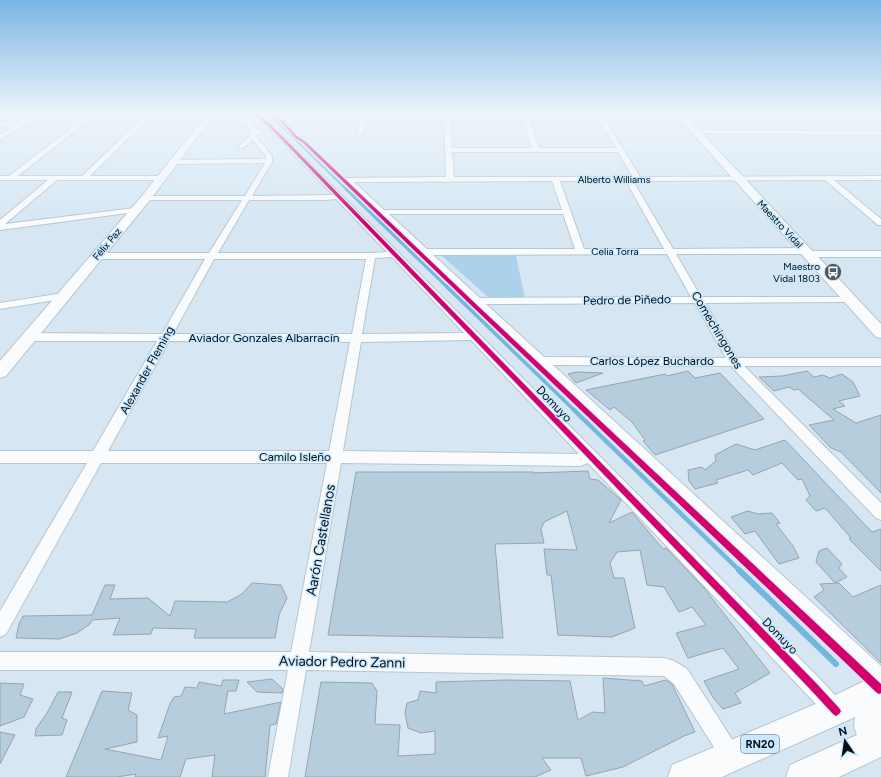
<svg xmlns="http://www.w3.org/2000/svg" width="881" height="777" font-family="Figtree,sans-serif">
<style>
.green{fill:#acd2eb}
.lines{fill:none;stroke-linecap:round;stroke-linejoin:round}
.stream-far4{stroke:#75b6dd;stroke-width:2}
.stream-far3{stroke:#75b6dd;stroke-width:3}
.stream-far2{stroke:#75b6dd;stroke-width:3.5}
.stream-far1{stroke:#75b6dd;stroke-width:4.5}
.stream{stroke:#75b6dd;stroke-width:6}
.building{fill:#b5cddc;stroke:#97a4ad}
.minor-casing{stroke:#b8c5cf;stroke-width:2}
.secondary-casing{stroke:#b8c5cf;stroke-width:2}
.primary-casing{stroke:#b8c5cf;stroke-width:2}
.minor{fill:#f9fbfd;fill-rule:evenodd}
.secondary{fill:#f9fbfd;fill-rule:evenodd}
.primary{fill:#f9fbfd;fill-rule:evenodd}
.cycleway-casing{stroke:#cae9ff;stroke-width:2}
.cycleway{fill:#d6006c;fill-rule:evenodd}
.labels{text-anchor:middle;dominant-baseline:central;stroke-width:3;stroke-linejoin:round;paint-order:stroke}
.far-street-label{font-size:10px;fill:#040e15;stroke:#cae9ff}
.far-poi-label{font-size:10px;fill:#040e15;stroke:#cae9ff;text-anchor:end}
.shield{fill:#cae9ff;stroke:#3f505b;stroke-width:1}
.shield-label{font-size:11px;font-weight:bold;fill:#040e15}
.street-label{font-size:12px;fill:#040e15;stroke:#cae9ff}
.near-street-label{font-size:14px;fill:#040e15;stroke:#cae9ff}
</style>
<rect width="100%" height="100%" fill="#d6e7f3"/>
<path class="green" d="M 442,256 L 516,256 L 525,298 L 489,298 Z"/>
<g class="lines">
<path class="stream-far4" d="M 269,114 L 347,190"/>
<path class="stream-far3" d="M 346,189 L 447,287"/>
<path class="stream-far2" d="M 446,286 L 575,411"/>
<path class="stream-far1" d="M 574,410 L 740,571"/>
<path class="stream" d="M 739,570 L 836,664"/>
</g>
<g class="building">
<path d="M 688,371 L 695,378 L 720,373 L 764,419 L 655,455 L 643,441 L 645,440 L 632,422 L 614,407 L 610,410 L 586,390 L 665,374 L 667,376 Z"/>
<path d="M 807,371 L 814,377 L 823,375 L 830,378 L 842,374 L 853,382 L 860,396 L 839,401 L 845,406 L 833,409 L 856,423 L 881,415 L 881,493 L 841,452 L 831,448 L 809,425 L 834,420 L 798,389 L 794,390 L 789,387 L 774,391 L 759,377 L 782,376 Z"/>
<path d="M 576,372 L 603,373 L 576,383 L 568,374 Z"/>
<path d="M 785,440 L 872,532 L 881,529 L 881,571 L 849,539 L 851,538 L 825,508 L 816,511 L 806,500 L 810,496 L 802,479 L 798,480 L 782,463 L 753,475 L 748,470 L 716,480 L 718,483 L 695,489 L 689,481 L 688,470 L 702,467 L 705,470 L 716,461 L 715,455 L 736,444 L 755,450 Z"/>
<path d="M 588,471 L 590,479 L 598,480 L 621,500 L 609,523 L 632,512 L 663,549 L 666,548 L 704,588 L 770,673 L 735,693 L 741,703 L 723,709 L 714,699 L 704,681 L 739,669 L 723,648 L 688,658 L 676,633 L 706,625 L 692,607 L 679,612 L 664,587 L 647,585 L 640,550 L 617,552 L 610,563 L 614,578 L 624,578 L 635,628 L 612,637 L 558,635 L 551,575 L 547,575 L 544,549 L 577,550 L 567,511 L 544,522 L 541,529 L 544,543 L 495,544 L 503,638 L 328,635 L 356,472 L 533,472 L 533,473 Z"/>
<path d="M 748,511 L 758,514 L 772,513 L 780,523 L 776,524 L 793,546 L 799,558 L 779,564 L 755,531 L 745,534 L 731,517 Z"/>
<path d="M 827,548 L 842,564 L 839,568 L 847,577 L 835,583 L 816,562 L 819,551 Z"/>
<path d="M 252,583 L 281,585 L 287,598 L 279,615 L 275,638 L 194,638 L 196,629 L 153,628 L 151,634 L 113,635 L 120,618 L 92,620 L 90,624 L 77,633 L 59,639 L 16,638 L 19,624 L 23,616 L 92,615 L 105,585 L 115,585 L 110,599 L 148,598 L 170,616 L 175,601 L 227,602 L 242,594 Z"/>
<path d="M 839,583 L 853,597 L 881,585 L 881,663 L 814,597 L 824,590 L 820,584 Z"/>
<path d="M 603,678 L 642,681 L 644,686 L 666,680 L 672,684 L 695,732 L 684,736 L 623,767 L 586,776 L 581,758 L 542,758 L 551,770 L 535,777 L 305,777 L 321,682 L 372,683 L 377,691 L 375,724 L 400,725 L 398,756 L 435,754 L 435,731 L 421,733 L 408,728 L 405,713 L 407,703 L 418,700 L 420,691 L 436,693 L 436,682 L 506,680 L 570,681 L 578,720 L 593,712 L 605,713 Z"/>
<path d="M 272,679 L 283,689 L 282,693 L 257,692 L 247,682 Z"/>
<path d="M 223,680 L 239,680 L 236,691 L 228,691 L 224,714 L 281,702 L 276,724 L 270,725 L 265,777 L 212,777 L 215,755 L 186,759 L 180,777 L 135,777 L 136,774 L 117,777 L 66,777 L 102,691 L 132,693 L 128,710 L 137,715 L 137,742 L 105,749 L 161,760 L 168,736 L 158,738 L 170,704 L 174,697 L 181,696 L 185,687 L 197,688 L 199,682 L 221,686 Z"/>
<path d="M 0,683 L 24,684 L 20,695 L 33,699 L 24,717 L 0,726 Z"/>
<path d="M 58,692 L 72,692 L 62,718 L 67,720 L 62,735 L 35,736 L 36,729 L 47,713 Z"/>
<path d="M 0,732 L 15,735 L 0,764 Z"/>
</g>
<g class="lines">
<defs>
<g id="minor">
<path d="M 47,114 L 57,114 L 22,126 L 0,140 L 0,135 L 13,127 L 0,126 L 0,122 L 20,123 Z"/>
<path d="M 89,114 L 96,114 L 18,176 L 82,176 L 146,114 L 153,114 L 90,176 L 162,176 L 166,178 L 165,180 L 57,180 L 5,224 L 135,208 L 139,210 L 135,212 L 0,230 L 0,220 L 48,180 L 0,180 L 0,176 L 9,176 Z"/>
<path d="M 239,114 L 245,114 L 256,130 L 261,130 L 262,131 L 257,136 L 258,139 L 272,156 L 272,162 L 252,196 L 333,195 L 265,124 L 252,114 C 268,114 281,133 291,144 L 820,679 L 843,704 L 846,711 L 843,718 L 836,721 L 829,718 L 588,463 L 580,466 L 341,463 L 309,652 L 664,658 C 674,660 680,664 688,670 L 738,749 L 741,756 L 738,763 L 731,766 L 724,763 L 674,684 L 664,676 L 306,670 L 288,777 L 268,777 L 288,670 L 0,670 L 0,652 L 291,652 L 327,463 L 101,463 L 6,634 L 0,637 L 0,611 L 87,463 L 0,463 L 0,451 L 93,451 L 157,341 L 29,341 L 25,340 L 24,337 L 25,334 L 29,333 L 162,334 L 205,259 L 97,259 L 92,256 L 97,253 L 209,253 L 242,200 L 146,200 L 142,198 L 146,196 L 245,196 L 265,163 L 174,164 L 171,162 L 174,160 L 266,159 L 266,156 L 253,140 L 243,148 L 238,147 L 251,135 L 250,130 ZM 336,199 L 387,252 L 371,253 L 218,253 L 249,200 L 326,200 ZM 392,257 L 464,333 L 362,334 L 375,258 ZM 214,259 L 366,259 L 352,334 L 173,334 ZM 471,340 L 579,454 L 343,451 L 361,342 ZM 169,341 L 350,342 L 329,451 L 108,451 Z"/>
<path d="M 361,114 L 367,114 L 363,133 L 360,135 L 357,133 Z"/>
<path d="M 444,114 L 450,114 L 452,148 L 532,148 L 521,114 L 527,114 L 539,148 L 616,148 L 596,114 L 602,114 L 640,177 L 881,176 L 881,180 L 834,180 L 881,219 L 881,225 L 878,225 L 825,180 L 633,181 L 673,249 L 806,248 L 810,251 L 881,251 L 881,257 L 808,257 L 804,254 L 676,254 L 701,297 L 853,297 L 854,299 L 849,302 L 705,303 L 737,358 L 881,358 L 881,366 L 744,366 L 881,503 L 881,520 L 876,518 L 731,366 L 553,365 L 881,666 L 881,688 L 874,686 L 343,180 L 347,178 L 446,177 ZM 452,152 L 618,152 L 633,177 L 454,177 ZM 552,181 L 562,210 L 384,210 L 354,182 ZM 560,181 L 626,181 L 664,249 L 584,249 ZM 389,214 L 563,214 L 575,249 L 427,249 ZM 667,254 L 691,297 L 480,298 L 433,255 ZM 695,303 L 726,358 L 544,357 L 486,304 Z"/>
<path d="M 875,114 L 881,114 L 881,119 Z"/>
<path d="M 696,130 L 881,131 L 881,135 L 694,133 L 694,131 Z"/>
<path d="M 63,293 L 68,296 L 67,298 L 0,309 L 0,303 Z"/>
</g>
<g id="secondary">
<path d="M 207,114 L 215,114 L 150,200 L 6,376 L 0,378 L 0,361 L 142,196 Z"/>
<path d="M 675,114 L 684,114 L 881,324 L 881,338 L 876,337 Z"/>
</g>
<path id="primary" d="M 881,673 L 881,757 L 839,777 L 786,777 L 790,765 L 857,735 L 854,727 L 855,717 L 722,777 L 668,777 L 672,765 L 825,700 Z"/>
</defs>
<use href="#minor" class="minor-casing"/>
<use href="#secondary" class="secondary-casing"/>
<use href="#primary" class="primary-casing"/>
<use href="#minor" class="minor"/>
<use href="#secondary" class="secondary"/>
<use href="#primary" class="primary"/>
<defs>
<g id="cycleway">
<path d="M 254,114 C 263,114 283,137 290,144 L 816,683 L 839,708 L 841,711 L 839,714 L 836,716 L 833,714 L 810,689 L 288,146 L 266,124 Z"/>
<path d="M 274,114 L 277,114 L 297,136 L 305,141 L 479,307 L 881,684 L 881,693 L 879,694 L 876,692 L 475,309 L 303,143 L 295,138 Z"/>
</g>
</defs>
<use href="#cycleway" class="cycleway-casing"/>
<use href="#cycleway" class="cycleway"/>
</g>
<linearGradient id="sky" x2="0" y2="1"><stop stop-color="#7ab5e4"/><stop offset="0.51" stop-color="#edf4fa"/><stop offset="1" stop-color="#edf4fa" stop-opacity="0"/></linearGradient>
<rect width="881" height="223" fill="url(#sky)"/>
<defs>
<symbol id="bus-disc" viewBox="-11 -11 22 22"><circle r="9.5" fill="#4e5a63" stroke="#cae9ff"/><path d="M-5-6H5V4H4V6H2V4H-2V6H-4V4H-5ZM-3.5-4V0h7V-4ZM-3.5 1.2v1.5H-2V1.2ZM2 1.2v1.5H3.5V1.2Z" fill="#fff"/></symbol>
</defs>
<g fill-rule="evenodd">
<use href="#bus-disc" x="823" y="262" width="20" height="20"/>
</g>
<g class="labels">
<g class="far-street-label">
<text x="614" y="179">Alberto Williams</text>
<text transform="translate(780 224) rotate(47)">Maestro Vidal</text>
<text transform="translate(107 244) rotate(-50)">Félix Paz</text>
<text x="615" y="251">Celia Torra</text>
</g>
<g class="far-poi-label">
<text x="820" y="266">Maestro<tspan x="820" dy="12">Vidal 1803</tspan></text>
</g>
<rect class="shield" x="741" y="735" width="38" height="18" rx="3"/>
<g class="shield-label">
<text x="760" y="744">RN20</text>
</g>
<g class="street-label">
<text transform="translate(627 300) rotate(-1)">Pedro de Piñedo</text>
<text transform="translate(717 330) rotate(59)">Comechingones</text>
<text x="264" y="338">Aviador Gonzales Albarracín</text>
<text x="652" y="361">Carlos López Buchardo</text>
<text transform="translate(147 370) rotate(-61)">Alexander Fleming</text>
<text transform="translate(554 404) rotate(46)">Domuyo</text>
<text x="295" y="457">Camilo Isleño</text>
<text transform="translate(780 636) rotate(46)">Domuyo</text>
</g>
<g class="near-street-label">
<text transform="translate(321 540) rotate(-80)">Aarón Castellanos</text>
<text transform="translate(342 662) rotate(1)">Aviador Pedro Zanni</text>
</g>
</g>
<g transform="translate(845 741) rotate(347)" stroke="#cae9ff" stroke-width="3" paint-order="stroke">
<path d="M0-3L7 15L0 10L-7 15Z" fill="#040e15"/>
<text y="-6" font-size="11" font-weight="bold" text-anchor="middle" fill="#040e15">N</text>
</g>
</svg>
